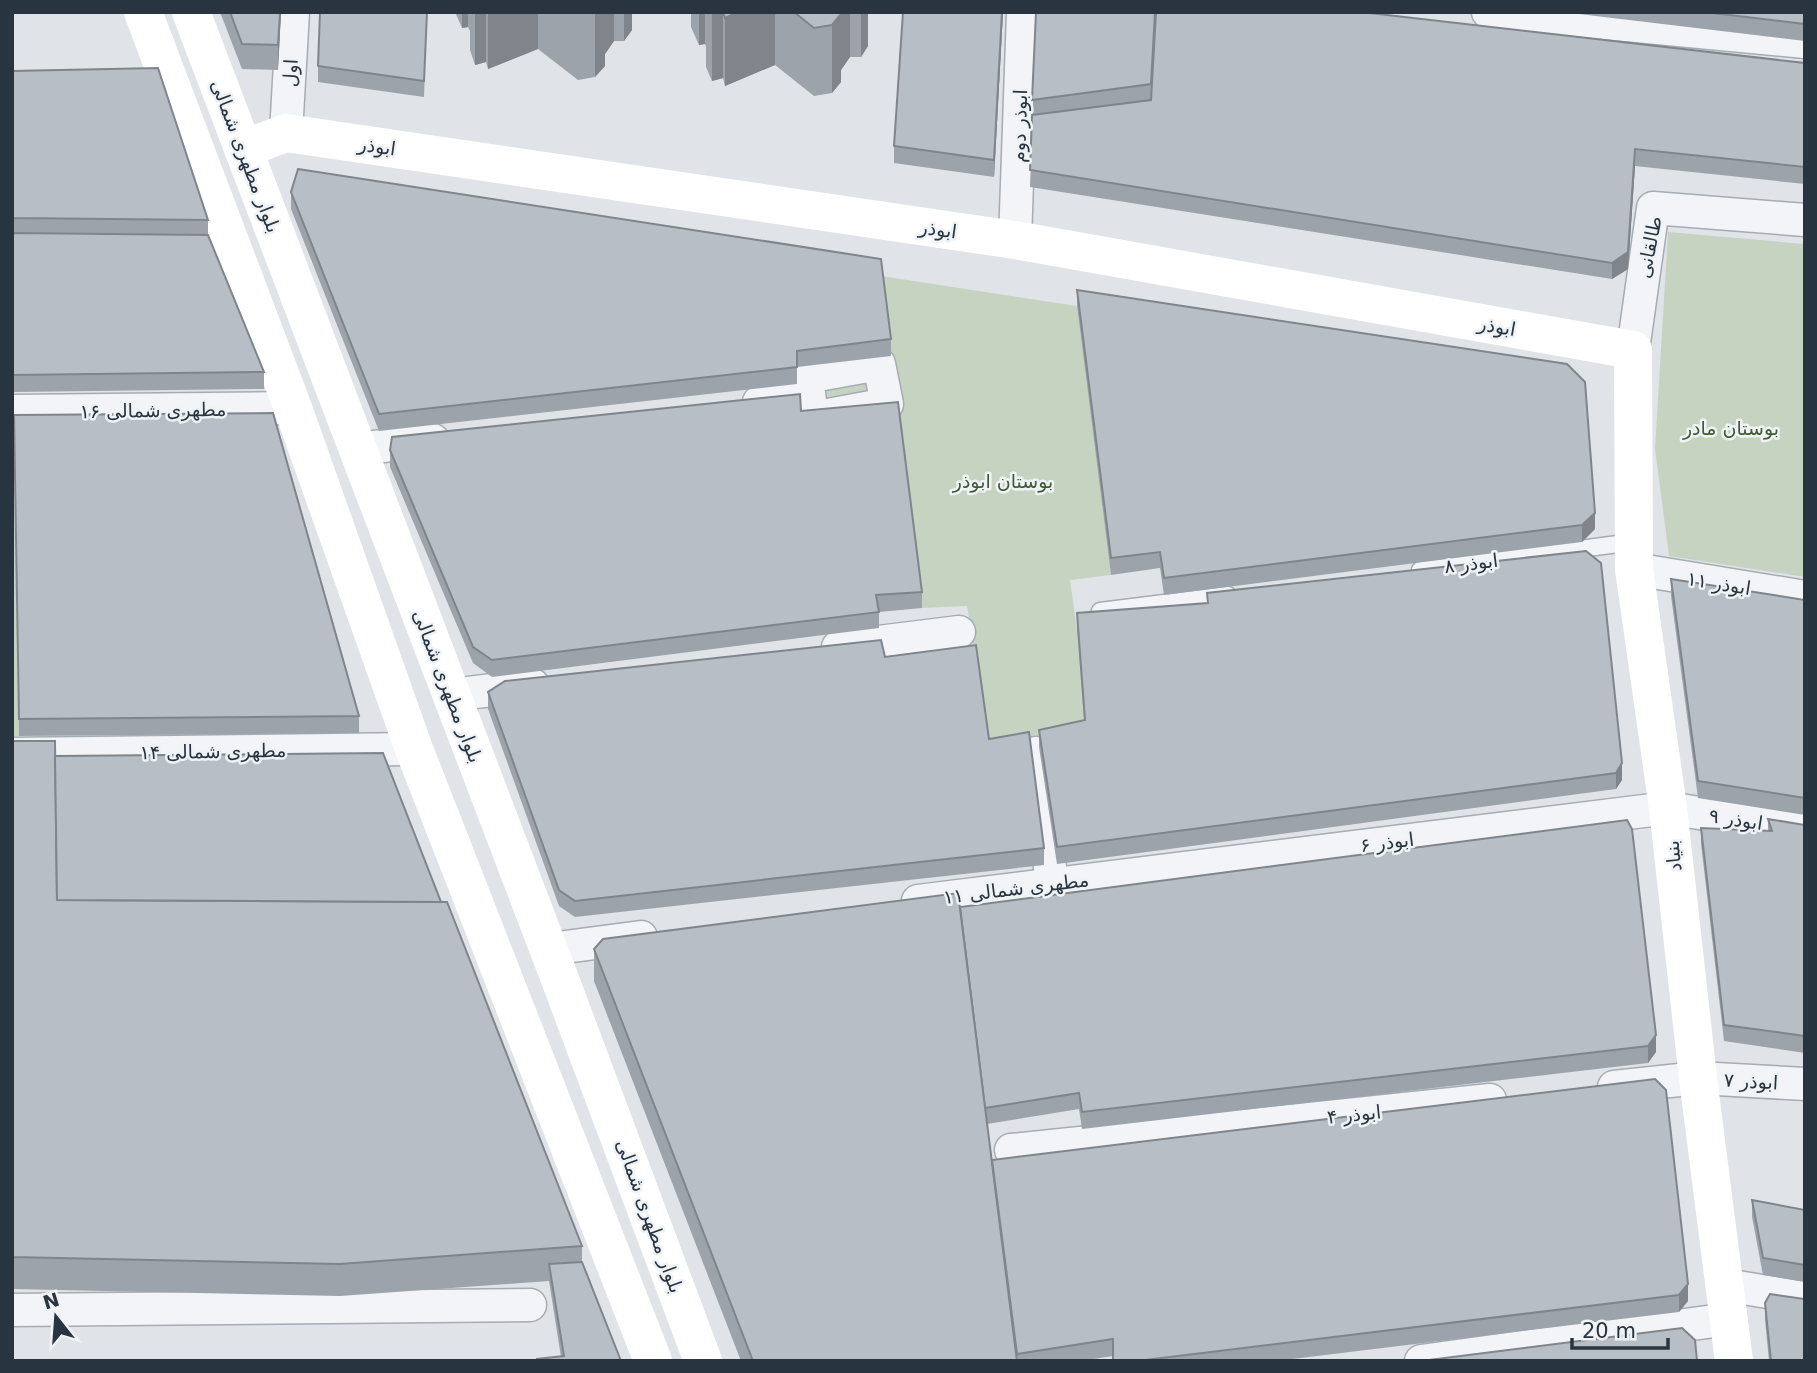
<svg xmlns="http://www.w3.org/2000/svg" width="1817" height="1373" font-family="'DejaVu Sans',Vazirmatn,sans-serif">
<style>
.green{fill:#c7d3c1}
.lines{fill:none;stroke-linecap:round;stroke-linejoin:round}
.lane-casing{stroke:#a5acb3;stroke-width:19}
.street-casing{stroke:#a5acb3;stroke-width:35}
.lane{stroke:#f2f4f7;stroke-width:16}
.street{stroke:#f2f4f7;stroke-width:32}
.secondary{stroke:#fff;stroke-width:38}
.wall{fill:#9da3aa}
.shaded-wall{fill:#80858b}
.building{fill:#b7bec6;stroke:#80858b;stroke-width:2}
.labels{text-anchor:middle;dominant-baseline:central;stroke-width:5;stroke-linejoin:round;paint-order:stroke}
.street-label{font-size:19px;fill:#283440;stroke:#eff3f6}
.park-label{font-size:19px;fill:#415c35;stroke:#eff3f6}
</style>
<rect width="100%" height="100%" fill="#e0e4e9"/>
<g class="green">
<path d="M 1668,232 L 1805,244 L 1805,577 L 1669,556 L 1655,449 Z"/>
<path d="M 881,276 L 1077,306 L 1111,575 L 1070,580 L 1077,630 L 1085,737 L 989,755 L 967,606 L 922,608 Z"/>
<path d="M 860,378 C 868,384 869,389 867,399 L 826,406 L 820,387 Z"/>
<path d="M 12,432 L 14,432 L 19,736 L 12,736 Z"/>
</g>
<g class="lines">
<defs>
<g id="lane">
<path d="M 1420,570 L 1633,542"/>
<path d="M 1100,611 L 1228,595"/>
</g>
<g id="street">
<path d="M 1488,12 L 1805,42"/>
<path d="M 286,133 L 293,12"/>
<path d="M 1015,240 L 1023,12"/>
<path d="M 1633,350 L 1653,208 L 1805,220"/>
<path d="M 879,364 L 887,404 L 812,418 L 807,377 Z"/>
<path d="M 759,402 L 809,396"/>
<path d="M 12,411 L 293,408"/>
<path d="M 358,449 L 433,440"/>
<path d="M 1634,569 L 1805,597"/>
<path d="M 838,647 L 959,632"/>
<path d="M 451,695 L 533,685"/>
<path d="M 1036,753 L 1052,884"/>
<path d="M 12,754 L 414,749"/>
<path d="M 918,901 L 1668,808 L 1805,830"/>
<path d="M 550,949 L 641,937"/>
<path d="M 1614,1087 L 1698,1078 L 1805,1084"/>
<path d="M 1011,1150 L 1490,1100"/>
<path d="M 1725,1285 L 1805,1298"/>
<path d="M 12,1310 L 530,1305"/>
<path d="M 1421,1361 L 1729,1319"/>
</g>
</defs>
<use href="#lane" class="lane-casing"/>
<use href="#street" class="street-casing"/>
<use href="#lane" class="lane"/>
<use href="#street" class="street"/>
<g class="secondary">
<path d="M 143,12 L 293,408 L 414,749 L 653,1361"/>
<path d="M 191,12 C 362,462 536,910 703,1361"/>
<path d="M 243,149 L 286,133 L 1015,240 L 1633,350 L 1634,569 L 1668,808 L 1698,1078 L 1734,1361"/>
</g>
</g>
<g class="wall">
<path d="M 220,12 L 281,12 L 278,70 L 242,69 Z"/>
<path d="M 427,12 L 424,97 L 318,82 L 318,66 Z"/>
<path d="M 455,12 L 632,12 L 632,30 L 624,41 L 614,41 L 605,54 L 605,66 L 595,77 L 578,80 L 538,49 L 488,69 L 486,62 L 475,65 L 470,50 L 470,31 L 468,27 L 462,28 Z"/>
<path d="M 691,12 L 868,12 L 868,46 L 861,57 L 850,57 L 841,70 L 841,82 L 832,93 L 814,96 L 775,65 L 725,86 L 723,78 L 712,81 L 706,67 L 706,47 L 705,44 L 699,45 L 691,27 Z"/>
<path d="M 903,12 L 1003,12 L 994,177 L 894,163 L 894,146 Z"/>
<path d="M 1036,12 L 1805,63 L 1805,184 L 1635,166 L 1628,269 L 1612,279 L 1030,187 Z"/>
<path d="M 1562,12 L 1805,12 L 1805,41 Z"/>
<path d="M 12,71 L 208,220 L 208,235 L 264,372 L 264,389 L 12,392 Z"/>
<path d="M 291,192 L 891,339 L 891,356 L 797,367 L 797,384 L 379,431 L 291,209 Z"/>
<path d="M 1077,290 L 1595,529 L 1582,542 L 1164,595 L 1160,568 L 1111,575 L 1077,306 Z"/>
<path d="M 801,411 L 922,592 L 922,608 L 879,612 L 879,628 L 492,677 L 473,663 L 390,467 L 390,450 Z"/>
<path d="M 14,415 L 359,716 L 359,733 L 19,736 Z"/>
<path d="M 1586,551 L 1622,780 L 1616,789 L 1057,864 L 1039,747 L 1039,730 L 1084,720 L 1077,630 L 1077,613 L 1207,604 L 1207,593 Z"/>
<path d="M 1671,579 L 1805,600 L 1805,815 L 1698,798 L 1671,596 Z"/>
<path d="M 885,657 L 989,739 L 1044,848 L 1044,865 L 575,917 L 559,906 L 488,709 L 488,692 Z"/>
<path d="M 12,741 L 55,756 L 441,902 L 582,1246 L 582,1262 L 621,1361 L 561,1357 L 549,1281 L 340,1296 L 12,1289 Z"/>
<path d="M 1768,819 L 1805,825 L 1805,1053 L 1724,1041 L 1701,844 L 1701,828 L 1768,831 Z"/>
<path d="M 1627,820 L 1656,1052 L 1648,1063 L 1082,1129 L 1079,1109 L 987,1124 L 992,1160 L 1655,1079 L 1688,1301 L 1679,1312 L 1276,1361 L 1113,1361 L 1113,1356 L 1081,1361 L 741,1361 L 594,981 L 594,949 L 960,908 Z"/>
<path d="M 1752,1200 L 1805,1210 L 1805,1282 L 1763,1275 L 1752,1217 Z"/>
<path d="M 1765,1303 L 1805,1361 L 1769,1361 L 1765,1320 Z"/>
</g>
<g class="shaded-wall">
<path d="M 280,12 L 281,12 L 278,70 L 278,45 Z"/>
<path d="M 462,12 L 468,12 L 468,27 L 462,28 Z"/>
<path d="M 475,12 L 486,12 L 486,62 L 475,65 Z"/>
<path d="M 488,12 L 538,12 L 538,49 L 488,69 Z"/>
<path d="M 595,12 L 614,12 L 614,41 L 605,54 L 605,66 L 595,77 Z"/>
<path d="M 624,12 L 632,12 L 632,30 L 624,41 Z"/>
<path d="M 699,12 L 705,12 L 705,44 L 699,45 Z"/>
<path d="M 714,12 L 723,12 L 723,78 L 712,81 L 712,13 Z"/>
<path d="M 738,12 L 775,12 L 775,65 L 725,86 L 725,18 Z"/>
<path d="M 839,12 L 850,12 L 850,57 L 841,70 L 841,82 L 832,93 L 832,25 Z"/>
<path d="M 861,12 L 868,12 L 868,46 L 861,57 Z"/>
<path d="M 1002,12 L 1003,12 L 994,177 L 994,160 Z"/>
<path d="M 1635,149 L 1635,166 L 1628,269 L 1612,279 L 1612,263 Z"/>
<path d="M 1595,513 L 1595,529 L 1582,542 L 1582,525 Z"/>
<path d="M 1622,763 L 1622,780 L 1616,789 L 1616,773 Z"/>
<path d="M 1656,1035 L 1656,1052 L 1648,1063 L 1648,1046 Z"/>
<path d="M 1688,1284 L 1688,1301 L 1679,1312 L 1679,1295 Z"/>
</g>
<g class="building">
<path d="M 230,12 L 280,12 L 278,45 L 242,44 Z"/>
<path d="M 320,12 L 427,12 L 424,81 L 318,66 Z"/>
<path d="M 723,12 L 738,12 L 725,18 Z"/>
<path d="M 794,12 L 841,12 L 841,14 L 832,25 L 814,28 Z"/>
<path d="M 903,12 L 1002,12 L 994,160 L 894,146 Z"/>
<path d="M 1036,12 L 1155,12 L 1151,84 L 1032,100 Z"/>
<path d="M 1156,12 L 1361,12 L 1805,63 L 1805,167 L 1635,149 L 1628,252 L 1612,263 L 1030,170 L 1032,115 L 1151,100 Z"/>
<path d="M 1704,12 L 1805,12 L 1805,24 Z"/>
<path d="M 158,68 L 208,220 L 12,218 L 12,71 Z"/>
<path d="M 298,169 L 881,259 L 891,339 L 797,351 L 797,367 L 379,414 L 291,192 Z"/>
<path d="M 12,233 L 208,235 L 264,372 L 12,375 Z"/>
<path d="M 1077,290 L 1567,364 L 1585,382 L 1595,513 L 1582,525 L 1164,578 L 1160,552 L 1111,558 Z"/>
<path d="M 800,394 L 801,411 L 898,402 L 922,592 L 876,595 L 879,612 L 492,660 L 473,647 L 390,450 L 392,437 Z"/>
<path d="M 273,413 L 359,716 L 19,719 L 14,415 Z"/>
<path d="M 1586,551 L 1601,563 L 1622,763 L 1616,773 L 1057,847 L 1039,730 L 1085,720 L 1077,613 L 1208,603 L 1207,593 Z"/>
<path d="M 1671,579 L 1805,600 L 1805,798 L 1698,781 Z"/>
<path d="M 881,640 L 885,657 L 976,645 L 989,739 L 1029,732 L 1044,848 L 575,901 L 559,890 L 488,692 L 505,681 Z"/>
<path d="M 12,741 L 55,741 L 57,900 L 447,902 L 582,1246 L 340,1264 L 12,1257 Z"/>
<path d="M 383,753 L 441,902 L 57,900 L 55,756 Z"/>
<path d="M 1768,819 L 1805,825 L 1805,1036 L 1724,1025 L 1701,828 L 1772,831 Z"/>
<path d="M 1627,820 L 1632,829 L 1656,1035 L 1648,1046 L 1082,1112 L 1079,1093 L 985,1108 L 960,907 Z"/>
<path d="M 958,893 L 1017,1361 L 753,1361 L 594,949 L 603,939 Z"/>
<path d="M 1655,1079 L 1666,1090 L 1688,1284 L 1679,1295 L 1137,1361 L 1113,1361 L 1113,1339 L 1017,1354 L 992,1160 Z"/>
<path d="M 1752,1200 L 1805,1210 L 1805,1265 L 1763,1258 Z"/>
<path d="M 582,1262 L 621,1361 L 537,1361 L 537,1359 L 564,1356 L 549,1264 Z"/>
<path d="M 1770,1294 L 1805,1299 L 1805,1361 L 1771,1361 L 1765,1303 Z"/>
<path d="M 1682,1328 L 1695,1340 L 1697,1361 L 1421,1361 Z"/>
</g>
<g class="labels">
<g class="street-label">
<text transform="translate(290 73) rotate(-87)">اول</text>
<text transform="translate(1019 126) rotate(-88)">ابوذر دوم</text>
<text transform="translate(377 146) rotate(8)">ابوذر</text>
<text transform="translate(246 156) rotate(69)">بلوار مطهری شمالی</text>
<text transform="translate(938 229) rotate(8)">ابوذر</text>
<text transform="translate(1649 247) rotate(-79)">طالقانی</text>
<text transform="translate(1497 326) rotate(10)">ابوذر</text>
<text transform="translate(153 410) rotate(-1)">مطهری شمالی ۱۶</text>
<text transform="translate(1471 563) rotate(-7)">ابوذر ۸</text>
<text transform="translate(1719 583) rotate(9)">ابوذر ۱۱</text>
<text transform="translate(448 686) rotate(69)">بلوار مطهری شمالی</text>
<text transform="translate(213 751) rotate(-1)">مطهری شمالی ۱۴</text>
<text transform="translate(1736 819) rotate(9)">ابوذر ۹</text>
<text transform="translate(1387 842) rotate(-7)">ابوذر ۶</text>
<text transform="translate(1673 856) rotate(-96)">بنیاد</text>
<text transform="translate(1016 888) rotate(-7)">مطهری شمالی ۱۱</text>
<text transform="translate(1751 1081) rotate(3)">ابوذر ۷</text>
<text transform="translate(1354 1114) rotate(-6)">ابوذر ۴</text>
<text transform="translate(650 1216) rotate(70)">بلوار مطهری شمالی</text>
</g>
<g class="park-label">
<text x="1731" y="428">بوستان مادر</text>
<text x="1003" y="481">بوستان ابوذر</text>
</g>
</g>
<rect width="1817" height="1373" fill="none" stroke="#283440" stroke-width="28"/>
<g transform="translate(56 1317) rotate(343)" stroke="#eff3f6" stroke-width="5" paint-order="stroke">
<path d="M0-5L12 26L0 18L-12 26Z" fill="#283440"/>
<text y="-10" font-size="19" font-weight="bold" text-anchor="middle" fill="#283440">N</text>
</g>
<path d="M1572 1338v10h96v-10" fill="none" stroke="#283440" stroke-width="3.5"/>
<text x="1582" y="1338" font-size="21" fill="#283440" stroke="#eff3f6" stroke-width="5" paint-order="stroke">20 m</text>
</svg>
